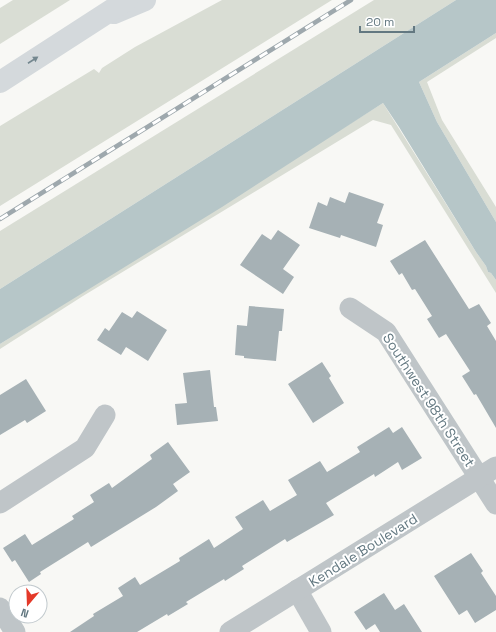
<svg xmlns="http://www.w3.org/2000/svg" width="496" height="632" font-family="'Space Grotesk',sans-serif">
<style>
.green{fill:#d9ddd4}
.water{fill:#b6c6c8}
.building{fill:#a6b1b5}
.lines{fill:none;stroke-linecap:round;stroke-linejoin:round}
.minor{stroke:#bfc5c8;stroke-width:21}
.highway{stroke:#d4d9dc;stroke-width:22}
.rail-casing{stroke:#9ea8ad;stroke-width:4.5}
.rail{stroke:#fff;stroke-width:3;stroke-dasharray:9;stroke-linecap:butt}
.oneway{fill:#74878f}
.labels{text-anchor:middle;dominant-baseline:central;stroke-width:4;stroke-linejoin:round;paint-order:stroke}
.street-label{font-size:14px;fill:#637881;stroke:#fff}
</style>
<rect width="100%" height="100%" fill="#f8f8f5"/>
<g class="green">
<path d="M 13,0 L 70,0 L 0,44 L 0,8 Z"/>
<path d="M 222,0 L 332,0 L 0,206 L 0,126 L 94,69 L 99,73 L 102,68 L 135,47 Z"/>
<path d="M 374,0 L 456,0 L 0,289 L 0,231 Z"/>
<path d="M 496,33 L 496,38 L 427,82 L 442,120 L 496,207 L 496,222 L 437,122 L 419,82 Z"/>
<path d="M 383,103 L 476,252 L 486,266 L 488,272 L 491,273 L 496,280 L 496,293 L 391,125 L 373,120 L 83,296 L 0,349 L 0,344 Z"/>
</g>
<path class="water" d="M 456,0 L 496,0 L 496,33 L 419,82 L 437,122 L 496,222 L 496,280 L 491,273 L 488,272 L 486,266 L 476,252 L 399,127 L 383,103 L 222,207 L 0,344 L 0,289 Z"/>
<g class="building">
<path d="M 349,192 L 384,204 L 377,223 L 383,225 L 376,247 L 341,235 L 340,238 L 309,228 L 318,202 L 327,206 L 330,197 L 345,203 Z"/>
<path d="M 278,230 L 300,245 L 283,269 L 294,277 L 283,294 L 240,265 L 262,234 L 271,240 Z"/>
<path d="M 425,240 L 469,309 L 479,304 L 491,323 L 487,326 L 496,341 L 496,428 L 476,394 L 474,395 L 462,376 L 470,371 L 446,334 L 439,338 L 427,319 L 432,316 L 415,289 L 412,290 L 402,273 L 399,275 L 390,261 Z"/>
<path d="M 249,306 L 284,309 L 282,331 L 279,331 L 276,361 L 244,358 L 244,356 L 235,355 L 237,325 L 247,326 Z"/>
<path d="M 137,311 L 167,330 L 148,361 L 126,347 L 121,355 L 97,340 L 105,328 L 109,331 L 122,312 L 132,318 Z"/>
<path d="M 322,362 L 331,376 L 329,378 L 344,403 L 313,423 L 288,384 Z"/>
<path d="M 210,370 L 214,407 L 216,407 L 218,421 L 177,425 L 175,404 L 187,403 L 183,373 Z"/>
<path d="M 26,379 L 46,411 L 27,423 L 25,420 L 0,435 L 0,395 Z"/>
<path d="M 389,427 L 393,433 L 402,427 L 422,458 L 402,470 L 398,462 L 375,477 L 374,474 L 326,503 L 334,515 L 287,542 L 285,539 L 242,566 L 244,569 L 225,581 L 224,579 L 186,602 L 188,604 L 168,616 L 167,614 L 137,632 L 70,632 L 94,616 L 93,614 L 123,596 L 118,588 L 135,577 L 140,585 L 180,561 L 179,558 L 209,539 L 214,548 L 243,529 L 235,517 L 263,500 L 270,511 L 297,495 L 288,480 L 320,461 L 327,472 L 360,452 L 357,447 Z"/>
<path d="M 168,442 L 190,472 L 173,484 L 178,491 L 156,507 L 91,547 L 88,542 L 40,572 L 41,574 L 29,582 L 15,560 L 12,562 L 3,548 L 25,534 L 32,545 L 74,519 L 72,516 L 94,502 L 90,495 L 109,483 L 112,488 L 152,459 L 150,455 Z"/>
<path d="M 471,553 L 483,571 L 481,573 L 496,596 L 496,610 L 475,623 L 467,610 L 459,615 L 434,576 Z"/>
<path d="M 384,593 L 395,610 L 404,604 L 422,632 L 380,632 L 375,624 L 366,630 L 354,612 Z"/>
</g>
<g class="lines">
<g class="minor">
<path d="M 350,308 L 386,332 L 496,504"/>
<path d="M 0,503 L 85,448 L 105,415"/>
<path d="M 297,590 L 321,632"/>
<path d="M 0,608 L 15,632"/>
<path d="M 230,632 L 496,467"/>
</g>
<g class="highway">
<path d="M 114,13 L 145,0"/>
<path d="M 0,82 L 127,0"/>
</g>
<defs>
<path id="rail" d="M 0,219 L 351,0"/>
</defs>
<use href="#rail" class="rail-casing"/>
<use href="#rail" class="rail"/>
</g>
<defs><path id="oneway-solid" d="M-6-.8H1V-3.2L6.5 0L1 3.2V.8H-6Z"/></defs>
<use class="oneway" href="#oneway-solid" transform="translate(33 60) rotate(-33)"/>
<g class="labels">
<g class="street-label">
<text transform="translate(429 400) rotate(57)">Southwest 98th Street</text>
<text transform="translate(363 550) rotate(-32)">Kendale Boulevard</text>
</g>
</g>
<g transform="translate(28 604) rotate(199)"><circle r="19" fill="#ffffff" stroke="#c1c9cd"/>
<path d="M0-3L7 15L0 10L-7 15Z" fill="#e43929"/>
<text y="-6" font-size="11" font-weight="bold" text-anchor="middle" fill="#637881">N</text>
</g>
<path d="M360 26v6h54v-6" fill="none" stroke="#637881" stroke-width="2"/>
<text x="366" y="26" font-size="12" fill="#637881" stroke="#ffffff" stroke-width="3" paint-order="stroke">20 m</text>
</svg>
